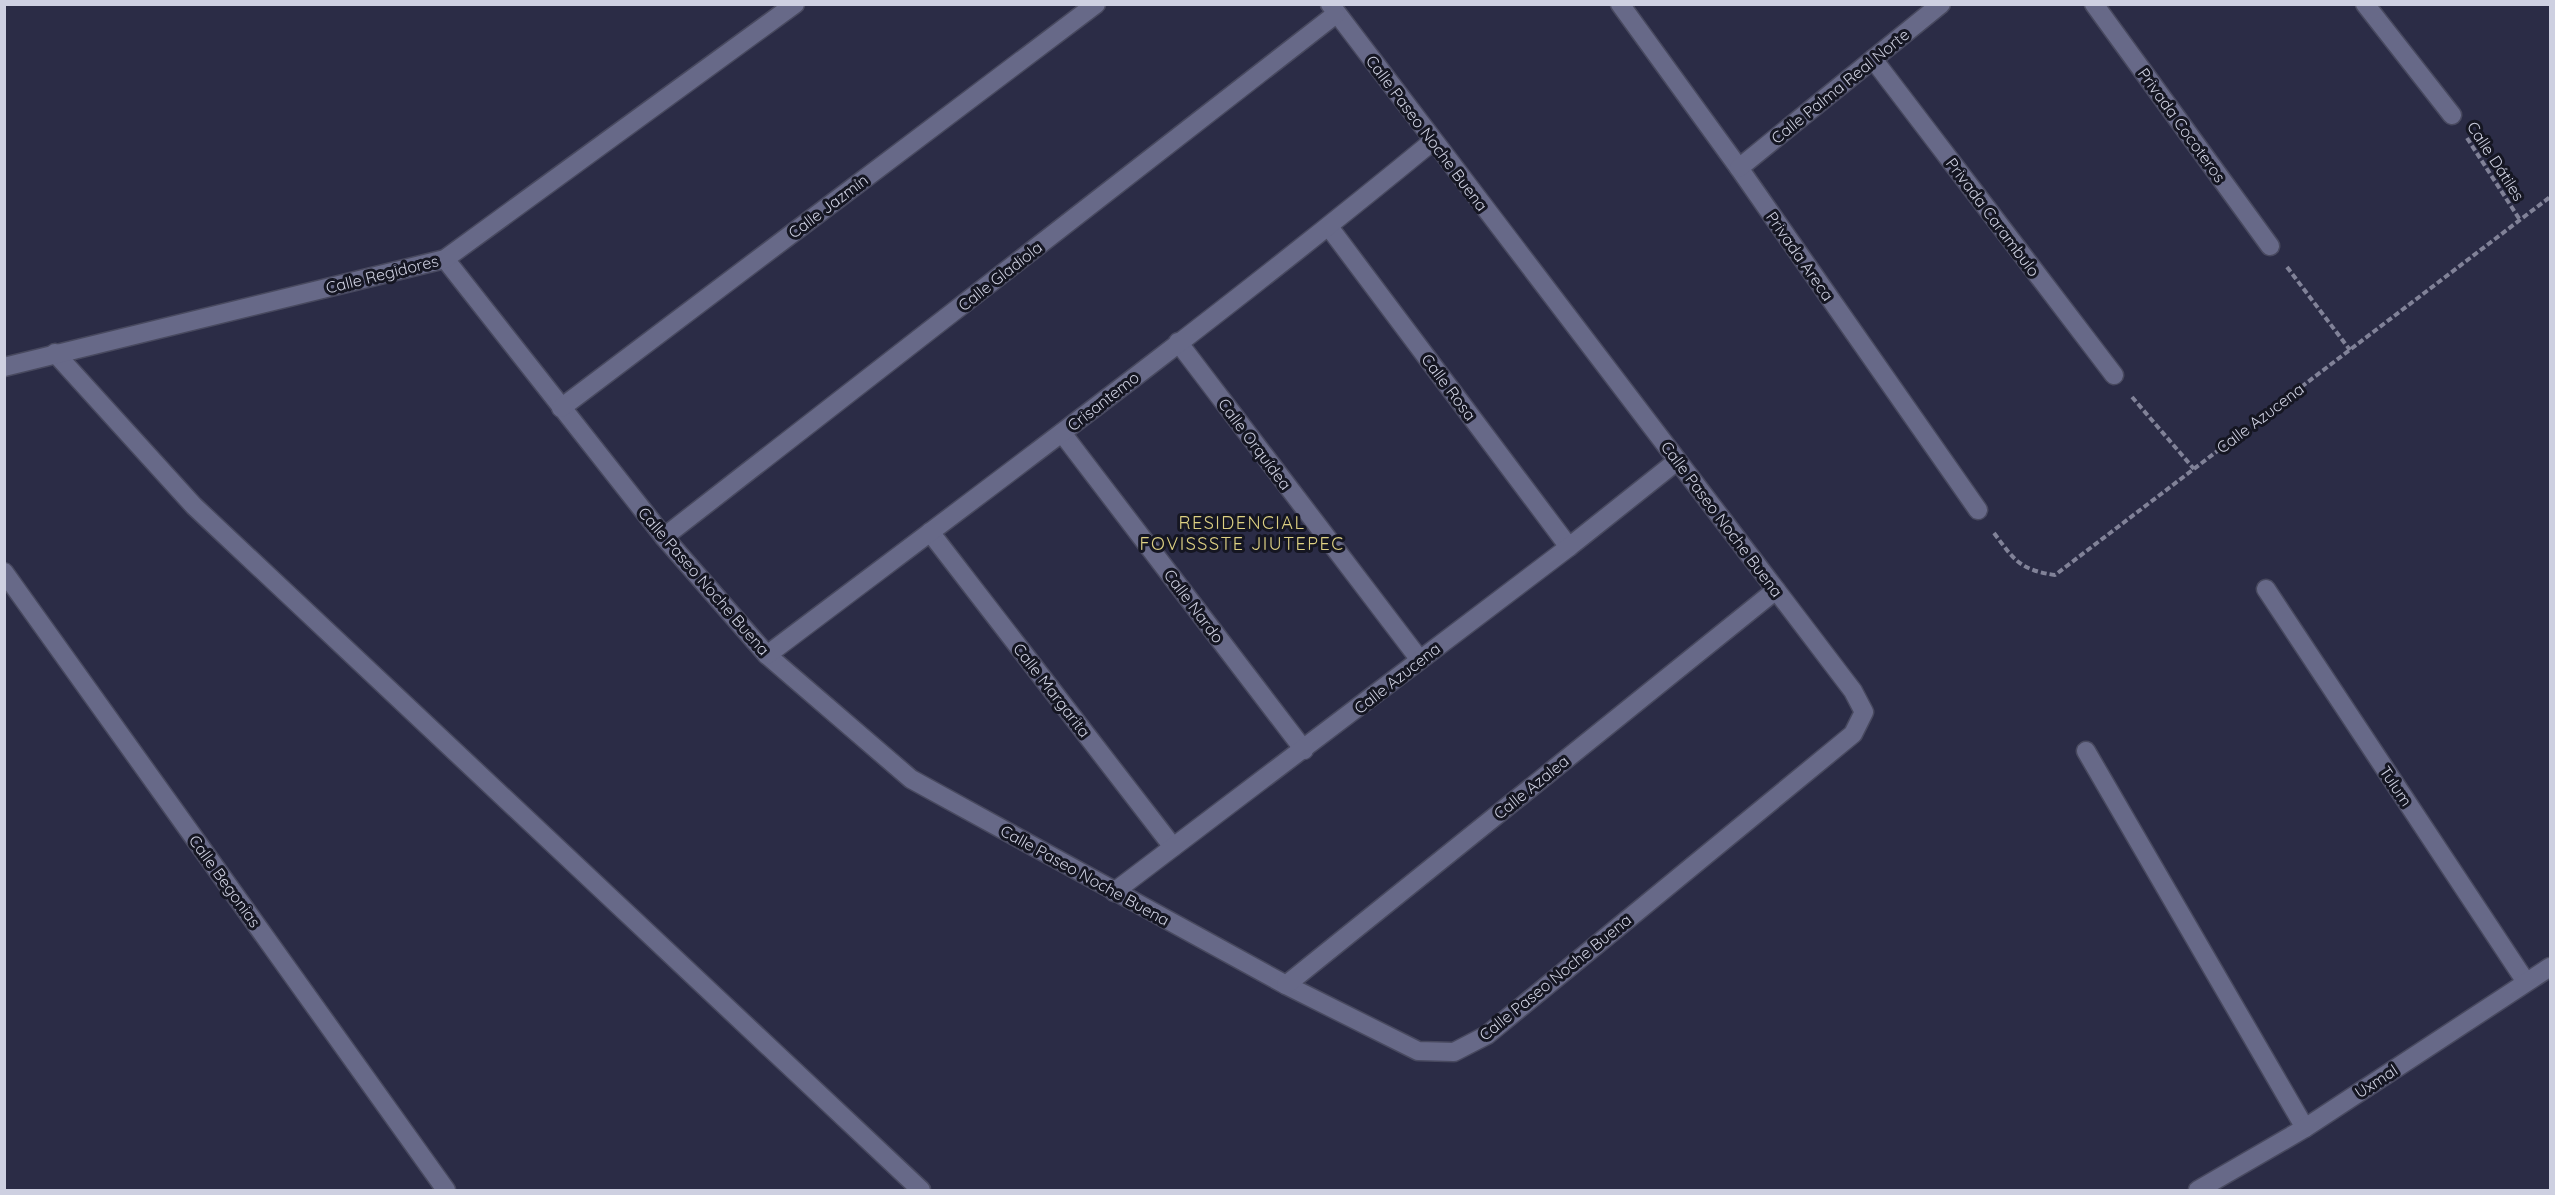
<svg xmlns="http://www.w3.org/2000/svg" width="2555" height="1195" font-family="Quicksand,sans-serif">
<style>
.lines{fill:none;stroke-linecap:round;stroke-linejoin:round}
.minor-casing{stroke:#48495f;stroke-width:21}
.path{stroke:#818298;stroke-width:4;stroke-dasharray:6 3;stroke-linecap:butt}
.minor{stroke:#676988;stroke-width:18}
.labels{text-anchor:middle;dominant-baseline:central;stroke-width:6;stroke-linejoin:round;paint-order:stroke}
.street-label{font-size:16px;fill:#ced0e1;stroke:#151622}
.neighbourhood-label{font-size:18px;letter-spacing:1.5px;fill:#ded183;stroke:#151622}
</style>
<rect width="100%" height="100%" fill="#2b2c46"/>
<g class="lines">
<defs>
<g id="minor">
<path d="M 1620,4 L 1739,168 L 1978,510"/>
<path d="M 2094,4 L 2270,246"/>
<path d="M 2365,4 L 2452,115"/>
<path d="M 1873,59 L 2114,375"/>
<path d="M 1739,168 L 1941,4"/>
<path d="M 1329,227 L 1569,547"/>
<path d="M 445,259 L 664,537 L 767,655 L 911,779 L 1286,985 L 1418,1051 L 1454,1052 L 1487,1035 L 1853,734 L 1864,712 L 1853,691 L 1330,4"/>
<path d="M 1178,342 L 1420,660"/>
<path d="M 55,353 L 194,506 L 921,1190"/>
<path d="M 4,367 L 445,259 L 795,4"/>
<path d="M 561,408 L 1096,4"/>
<path d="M 1062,433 L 1304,750"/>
<path d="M 930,532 L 1173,847"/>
<path d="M 664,537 L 1336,14"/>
<path d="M 4,572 L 446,1190"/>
<path d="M 2266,589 L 2526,982"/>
<path d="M 767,655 C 991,486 1217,319 1433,141"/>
<path d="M 2086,751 L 2305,1128"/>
<path d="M 1114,892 L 1569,547 L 1677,461"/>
<path d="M 1286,985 L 1776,590"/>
<path d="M 2198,1190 L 2305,1128 L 2550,967"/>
</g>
</defs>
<use href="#minor" class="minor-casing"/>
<g class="path">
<path d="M 2467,138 L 2520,220"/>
<path d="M 2287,267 L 2350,350"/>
<path d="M 2132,397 L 2194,469"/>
<path d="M 1994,533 C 2014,560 2020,570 2055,575 L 2550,197"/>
</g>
<use href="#minor" class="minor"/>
</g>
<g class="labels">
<g class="street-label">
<text transform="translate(1840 86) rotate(-39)">Calle Palma Real Norte</text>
<text transform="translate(2182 125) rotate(54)">Privada Cocoteros</text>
<text transform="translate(1427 133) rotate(53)">Calle Paseo Noche Buena</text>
<text transform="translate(2496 161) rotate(57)">Calle Dátiles</text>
<text transform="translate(828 206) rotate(-37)">Calle Jazmín</text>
<text transform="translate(1993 217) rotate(53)">Privada Carambulo</text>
<text transform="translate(1800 256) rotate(55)">Privada Areca</text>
<text transform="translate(382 274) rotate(-14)">Calle Regidores</text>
<text transform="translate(1000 276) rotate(-38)">Calle Gladiola</text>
<text transform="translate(1449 387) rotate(53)">Calle Rosa</text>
<text transform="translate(1103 401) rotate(-38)">Crisantemo</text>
<text transform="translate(2260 418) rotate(-37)">Calle Azucena</text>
<text transform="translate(1255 444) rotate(53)">Calle Orquídea</text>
<text transform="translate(1722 519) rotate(53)">Calle Paseo Noche Buena</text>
<text transform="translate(704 581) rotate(49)">Calle Paseo Noche Buena</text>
<text transform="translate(1194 606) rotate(53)">Calle Nardo</text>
<text transform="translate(1397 678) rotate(-38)">Calle Azucena</text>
<text transform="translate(1052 690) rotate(52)">Calle Margarita</text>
<text transform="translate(2396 786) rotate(56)">Tulum</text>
<text transform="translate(1531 787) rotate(-39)">Calle Azalea</text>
<text transform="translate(1085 875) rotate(29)">Calle Paseo Noche Buena</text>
<text transform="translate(225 881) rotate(54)">Calle Begonias</text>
<text transform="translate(1555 977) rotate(-39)">Calle Paseo Noche Buena</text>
<text transform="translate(2376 1081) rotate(-33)">Uxmal</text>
</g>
<g class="neighbourhood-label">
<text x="1242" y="522">RESIDENCIAL<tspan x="1242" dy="21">FOVISSSTE JIUTEPEC</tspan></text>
</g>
</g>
<rect width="2555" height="1195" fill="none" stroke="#ced0e1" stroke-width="12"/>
</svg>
